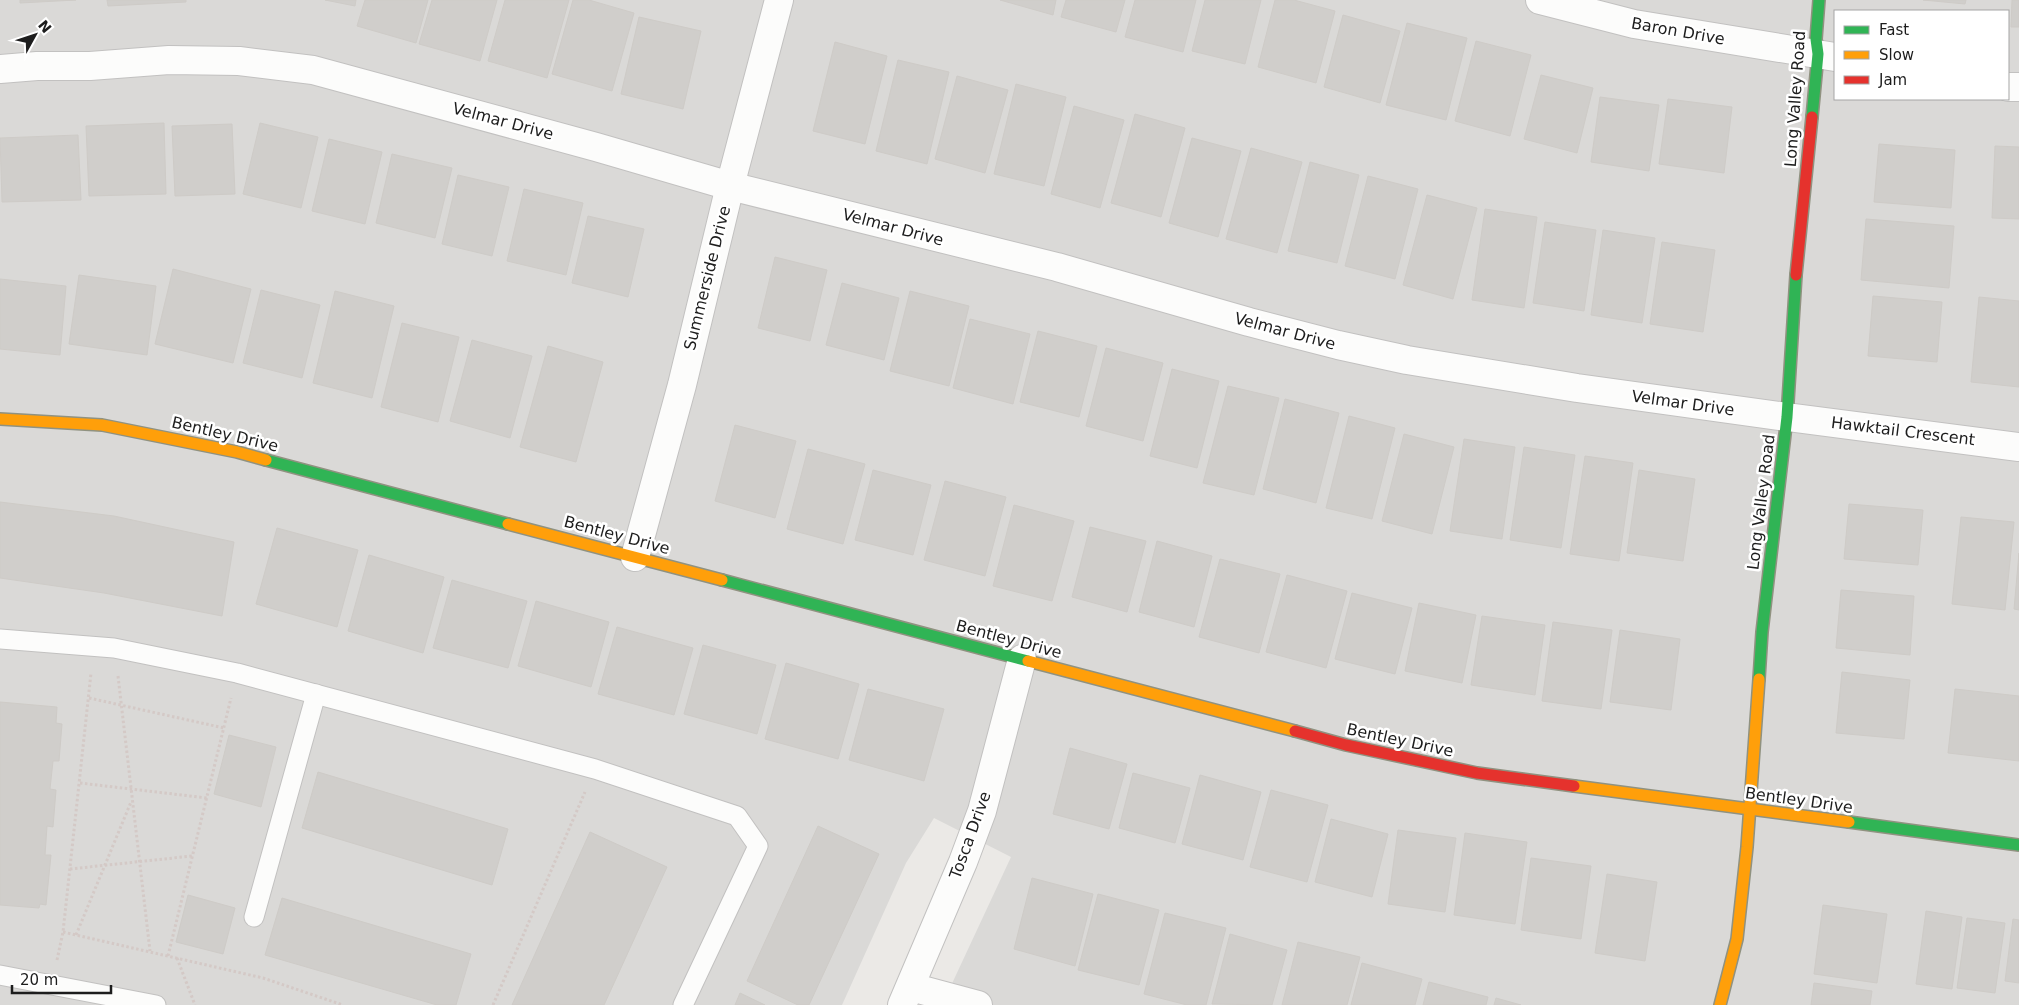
<svg xmlns="http://www.w3.org/2000/svg" width="2019" height="1005" font-family="'DejaVu Sans',sans-serif">
<style>
.residential{fill:#dad9d7;fill-rule:evenodd}
.building{fill:#d0cecb;stroke:#cecbc7}
.lines{fill:none;stroke-linecap:round;stroke-linejoin:round}
.lane-casing{stroke:#c2c1c0;stroke-width:21}
.street-casing{stroke:#c2c1c0;stroke-width:30}
.fast-casing{stroke:#909280;stroke-width:14}
.slow-casing{stroke:#909280;stroke-width:14}
.jam-casing{stroke:#909280;stroke-width:14}
.path{stroke:#d4c9c6;stroke-width:3;stroke-dasharray:2.5 2.5;stroke-linecap:butt}
.lane{stroke:#fcfcfb;stroke-width:19}
.street{stroke:#fcfcfb;stroke-width:28}
.fast{stroke:#30b455;stroke-width:11}
.slow{stroke:#ff9f0a;stroke-width:11}
.jam{stroke:#e5322d;stroke-width:11}
.labels{text-anchor:middle;dominant-baseline:central;stroke-width:5;stroke-linejoin:round;paint-order:stroke}
.street-label{font-size:16px;fill:#1d1d1d;stroke:#fff}
</style>
<rect width="100%" height="100%" fill="#ebe9e6"/>
<path class="residential" d="M 0,0 L 2019,0 L 2019,1005 L 942,1005 L 1011,857 L 934,818 L 906,863 L 842,1005 L 0,1005 ZM 1835,11 L 2008,11 L 2008,99 L 1835,99 Z"/>
<g class="building">
<path d="M 20,0 L 76,0 L 20,3 Z"/>
<path d="M 107,0 L 186,0 L 186,2 L 108,6 Z"/>
<path d="M 325,0 L 356,0 L 355,6 Z"/>
<path d="M 365,0 L 428,0 L 416,43 L 357,26 Z"/>
<path d="M 432,0 L 497,0 L 480,61 L 419,44 Z"/>
<path d="M 505,0 L 569,0 L 547,78 L 488,61 Z"/>
<path d="M 573,0 L 589,0 L 634,13 L 612,91 L 552,74 Z"/>
<path d="M 1000,0 L 1056,0 L 1053,15 Z"/>
<path d="M 1066,0 L 1125,0 L 1116,32 L 1061,17 Z"/>
<path d="M 1135,0 L 1196,0 L 1183,52 L 1125,37 Z"/>
<path d="M 1205,0 L 1261,0 L 1245,64 L 1192,51 Z"/>
<path d="M 1275,0 L 1294,0 L 1335,11 L 1316,83 L 1258,67 Z"/>
<path d="M 1923,0 L 1966,0 L 1965,4 Z"/>
<path d="M 2012,0 L 2019,0 L 2019,27 L 2011,27 Z"/>
<path d="M 1343,15 L 1400,31 L 1380,103 L 1324,87 Z"/>
<path d="M 639,17 L 701,31 L 683,109 L 621,94 Z"/>
<path d="M 1407,23 L 1467,38 L 1446,120 L 1386,105 Z"/>
<path d="M 1476,41 L 1531,55 L 1510,136 L 1455,121 Z"/>
<path d="M 835,42 L 887,56 L 865,144 L 813,131 Z"/>
<path d="M 898,60 L 949,72 L 927,164 L 876,151 Z"/>
<path d="M 1541,75 L 1593,88 L 1577,153 L 1524,139 Z"/>
<path d="M 957,76 L 1008,90 L 985,173 L 935,159 Z"/>
<path d="M 1016,84 L 1066,97 L 1044,186 L 994,174 Z"/>
<path d="M 1600,97 L 1659,105 L 1649,171 L 1591,162 Z"/>
<path d="M 1668,99 L 1732,107 L 1724,173 L 1659,164 Z"/>
<path d="M 1074,106 L 1124,120 L 1100,208 L 1051,194 Z"/>
<path d="M 1135,114 L 1185,128 L 1161,217 L 1111,203 Z"/>
<path d="M 164,123 L 166,194 L 89,196 L 86,126 Z"/>
<path d="M 260,123 L 318,137 L 301,208 L 243,194 Z"/>
<path d="M 232,124 L 235,194 L 175,196 L 172,126 Z"/>
<path d="M 78,135 L 81,200 L 2,202 L 0,138 Z"/>
<path d="M 1192,138 L 1241,151 L 1218,237 L 1169,223 Z"/>
<path d="M 329,139 L 382,152 L 365,224 L 312,211 Z"/>
<path d="M 1879,144 L 1955,150 L 1951,208 L 1874,202 Z"/>
<path d="M 1995,146 L 2019,147 L 2019,219 L 1992,218 Z"/>
<path d="M 1251,148 L 1302,162 L 1277,253 L 1226,239 Z"/>
<path d="M 392,154 L 452,168 L 435,238 L 376,223 Z"/>
<path d="M 1310,162 L 1359,175 L 1337,263 L 1288,251 Z"/>
<path d="M 458,175 L 509,187 L 492,256 L 442,244 Z"/>
<path d="M 1368,176 L 1418,189 L 1395,279 L 1345,266 Z"/>
<path d="M 524,189 L 583,203 L 566,275 L 507,261 Z"/>
<path d="M 1427,195 L 1477,208 L 1453,299 L 1403,285 Z"/>
<path d="M 1485,209 L 1537,217 L 1524,308 L 1472,300 Z"/>
<path d="M 588,216 L 644,229 L 628,297 L 572,283 Z"/>
<path d="M 1866,219 L 1954,226 L 1949,288 L 1861,280 Z"/>
<path d="M 1545,222 L 1596,230 L 1584,311 L 1533,303 Z"/>
<path d="M 1603,230 L 1655,238 L 1642,323 L 1591,315 Z"/>
<path d="M 1662,242 L 1715,250 L 1703,332 L 1650,324 Z"/>
<path d="M 775,257 L 827,270 L 810,341 L 758,328 Z"/>
<path d="M 173,269 L 251,289 L 233,363 L 155,344 Z"/>
<path d="M 79,275 L 156,286 L 147,355 L 69,344 Z"/>
<path d="M 0,279 L 66,286 L 60,355 L 0,349 Z"/>
<path d="M 842,283 L 899,298 L 884,360 L 826,345 Z"/>
<path d="M 261,290 L 320,305 L 302,378 L 243,363 Z"/>
<path d="M 335,291 L 394,306 L 372,398 L 313,383 Z"/>
<path d="M 910,291 L 969,306 L 949,386 L 890,371 Z"/>
<path d="M 1873,296 L 1942,302 L 1937,362 L 1868,356 Z"/>
<path d="M 1979,297 L 2019,301 L 2019,387 L 1971,382 Z"/>
<path d="M 970,319 L 1030,334 L 1013,404 L 953,388 Z"/>
<path d="M 402,323 L 459,337 L 438,422 L 381,407 Z"/>
<path d="M 1038,331 L 1097,346 L 1079,417 L 1020,402 Z"/>
<path d="M 472,340 L 532,356 L 510,438 L 450,421 Z"/>
<path d="M 548,346 L 603,362 L 576,462 L 520,447 Z"/>
<path d="M 1106,348 L 1163,363 L 1143,441 L 1086,426 Z"/>
<path d="M 1172,369 L 1219,381 L 1197,468 L 1150,456 Z"/>
<path d="M 1228,386 L 1279,398 L 1254,495 L 1203,483 Z"/>
<path d="M 1285,399 L 1339,413 L 1316,503 L 1263,489 Z"/>
<path d="M 1349,416 L 1395,428 L 1372,519 L 1326,508 Z"/>
<path d="M 735,425 L 796,441 L 775,518 L 715,501 Z"/>
<path d="M 1404,434 L 1454,447 L 1432,534 L 1382,521 Z"/>
<path d="M 1464,439 L 1515,447 L 1502,539 L 1450,531 Z"/>
<path d="M 1524,447 L 1575,455 L 1561,548 L 1510,540 Z"/>
<path d="M 808,449 L 865,464 L 843,544 L 787,529 Z"/>
<path d="M 1585,456 L 1633,463 L 1619,561 L 1570,554 Z"/>
<path d="M 873,470 L 931,485 L 913,555 L 855,540 Z"/>
<path d="M 1639,470 L 1695,479 L 1683,561 L 1627,553 Z"/>
<path d="M 945,481 L 1006,497 L 985,576 L 924,560 Z"/>
<path d="M 0,502 L 114,516 L 234,542 L 222,616 L 104,593 L 0,578 Z"/>
<path d="M 1849,504 L 1923,510 L 1918,565 L 1844,559 Z"/>
<path d="M 1014,505 L 1074,521 L 1052,601 L 993,586 Z"/>
<path d="M 1961,517 L 2014,522 L 2005,610 L 1952,604 Z"/>
<path d="M 1090,527 L 1146,541 L 1127,612 L 1072,597 Z"/>
<path d="M 277,528 L 358,550 L 337,627 L 256,604 Z"/>
<path d="M 1157,541 L 1212,556 L 1194,627 L 1139,612 Z"/>
<path d="M 2019,553 L 2019,610 L 2014,609 Z"/>
<path d="M 369,555 L 444,577 L 423,653 L 348,631 Z"/>
<path d="M 1220,559 L 1280,574 L 1259,653 L 1199,637 Z"/>
<path d="M 1287,575 L 1347,591 L 1326,668 L 1266,652 Z"/>
<path d="M 452,580 L 527,601 L 508,668 L 433,648 Z"/>
<path d="M 1841,590 L 1914,596 L 1910,655 L 1836,648 Z"/>
<path d="M 1352,593 L 1412,608 L 1395,674 L 1335,659 Z"/>
<path d="M 536,601 L 609,622 L 591,687 L 518,666 Z"/>
<path d="M 1419,603 L 1476,615 L 1462,683 L 1405,671 Z"/>
<path d="M 1482,616 L 1545,625 L 1535,695 L 1471,685 Z"/>
<path d="M 1553,622 L 1612,630 L 1601,709 L 1542,701 Z"/>
<path d="M 617,627 L 693,648 L 674,715 L 598,694 Z"/>
<path d="M 1620,630 L 1680,639 L 1671,710 L 1610,702 Z"/>
<path d="M 703,645 L 776,665 L 757,734 L 684,714 Z"/>
<path d="M 786,663 L 859,684 L 838,759 L 765,739 Z"/>
<path d="M 1842,672 L 1910,680 L 1904,739 L 1836,733 Z"/>
<path d="M 868,689 L 944,709 L 924,781 L 849,760 Z"/>
<path d="M 1955,689 L 2019,696 L 2019,761 L 1948,753 Z"/>
<path d="M 0,702 L 57,707 L 56,723 L 62,724 L 59,761 L 53,761 L 50,789 L 56,790 L 53,827 L 47,826 L 45,855 L 51,855 L 46,905 L 40,904 L 39,908 L 0,905 Z"/>
<path d="M 229,735 L 276,747 L 261,807 L 214,794 Z"/>
<path d="M 1070,748 L 1127,764 L 1109,829 L 1053,814 Z"/>
<path d="M 318,772 L 508,829 L 492,885 L 302,828 Z"/>
<path d="M 1133,773 L 1190,788 L 1175,843 L 1119,828 Z"/>
<path d="M 1200,775 L 1261,792 L 1243,860 L 1182,844 Z"/>
<path d="M 1271,790 L 1328,805 L 1307,882 L 1250,867 Z"/>
<path d="M 1331,819 L 1388,834 L 1372,897 L 1315,882 Z"/>
<path d="M 818,826 L 879,854 L 809,1005 L 798,1005 L 747,981 Z"/>
<path d="M 1398,830 L 1456,838 L 1445,912 L 1388,904 Z"/>
<path d="M 590,832 L 667,867 L 604,1005 L 512,1005 Z"/>
<path d="M 1465,833 L 1527,842 L 1515,924 L 1454,915 Z"/>
<path d="M 1531,858 L 1591,866 L 1581,939 L 1521,930 Z"/>
<path d="M 1607,874 L 1657,882 L 1645,961 L 1595,953 Z"/>
<path d="M 1032,878 L 1093,894 L 1075,966 L 1014,949 Z"/>
<path d="M 1098,894 L 1159,910 L 1139,985 L 1078,970 Z"/>
<path d="M 188,895 L 235,908 L 223,954 L 176,942 Z"/>
<path d="M 282,898 L 471,954 L 456,1005 L 437,1005 L 265,955 Z"/>
<path d="M 1823,905 L 1887,914 L 1877,983 L 1814,974 Z"/>
<path d="M 1926,911 L 1962,917 L 1952,989 L 1916,984 Z"/>
<path d="M 1165,913 L 1226,928 L 1206,1005 L 1187,1005 L 1144,994 Z"/>
<path d="M 1967,918 L 2005,923 L 1995,993 L 1957,988 Z"/>
<path d="M 2013,919 L 2019,920 L 2019,983 L 2005,981 Z"/>
<path d="M 1230,934 L 1287,950 L 1272,1005 L 1212,1004 Z"/>
<path d="M 1298,942 L 1360,957 L 1347,1005 L 1282,1005 Z"/>
<path d="M 1362,963 L 1422,979 L 1415,1005 L 1351,1005 Z"/>
<path d="M 1429,982 L 1488,997 L 1486,1005 L 1423,1005 Z"/>
<path d="M 1814,983 L 1872,991 L 1870,1005 L 1811,1005 Z"/>
<path d="M 740,993 L 765,1005 L 735,1005 Z"/>
<path d="M 1496,998 L 1521,1005 L 1494,1005 Z"/>
</g>
<g class="lines">
<defs>
<g id="lane">
<path d="M 0,639 L 114,648 L 237,673 L 595,769 L 737,816 L 758,846 L 683,1005"/>
<path d="M 254,917 L 316,694"/>
<path d="M 0,975 L 156,1005"/>
</g>
<g id="street">
<path d="M 1540,0 L 1634,24 L 1835,57"/>
<path d="M 0,69 L 37,66 L 90,66 L 169,60 L 239,61 L 313,70 L 596,147 L 730,186 L 1057,267 L 1249,322 L 1338,345 L 1407,360 L 1577,388 L 1787,417 L 2019,447"/>
<path d="M 2008,87 L 2019,87"/>
<path d="M 635,557 L 682,385 L 730,186 L 779,0"/>
<path d="M 911,987 L 978,1005"/>
<path d="M 902,1005 L 963,862 L 982,811 L 1022,659"/>
</g>
<g id="fast">
<path d="M 1812,117 L 1818,54 L 1816,39 L 1819,0"/>
<path d="M 266,460 L 508,524"/>
<path d="M 722,580 L 1028,661"/>
<path d="M 1759,679 L 1762,632 L 1787,417 L 1796,275"/>
<path d="M 1849,822 L 2019,845"/>
</g>
<g id="slow">
<path d="M 0,419 L 102,425 L 237,452 L 266,460"/>
<path d="M 508,524 L 722,580"/>
<path d="M 1028,661 L 1295,731"/>
<path d="M 1574,786 L 1849,822"/>
<path d="M 1720,1005 L 1737,939 L 1747,847 L 1759,679"/>
</g>
<g id="jam">
<path d="M 1796,275 L 1812,117"/>
<path d="M 1295,731 L 1346,745 L 1477,773 L 1574,786"/>
</g>
</defs>
<use href="#lane" class="lane-casing"/>
<use href="#street" class="street-casing"/>
<use href="#fast" class="fast-casing"/>
<use href="#slow" class="slow-casing"/>
<use href="#jam" class="jam-casing"/>
<g class="path">
<path d="M 118,676 L 150,951"/>
<path d="M 89,698 L 224,728"/>
<path d="M 80,783 L 207,798"/>
<path d="M 70,869 L 192,856"/>
<path d="M 63,932 L 263,978 L 343,1005"/>
<path d="M 76,935 L 131,802"/>
<path d="M 168,956 L 231,698"/>
<path d="M 177,958 L 195,1005"/>
<path d="M 57,960 L 63,932 L 91,673"/>
<path d="M 493,1005 L 585,792"/>
</g>
<use href="#lane" class="lane"/>
<use href="#street" class="street"/>
<use href="#fast" class="fast"/>
<use href="#slow" class="slow"/>
<use href="#jam" class="jam"/>
</g>
<g class="labels">
<g class="street-label">
<text transform="translate(1678 31) rotate(10)">Baron Drive</text>
<text transform="translate(1795 99) rotate(-86)">Long Valley Road</text>
<text transform="translate(503 121) rotate(15)">Velmar Drive</text>
<text transform="translate(893 227) rotate(15)">Velmar Drive</text>
<text transform="translate(707 278) rotate(-76)">Summerside Drive</text>
<text transform="translate(1285 331) rotate(15)">Velmar Drive</text>
<text transform="translate(1683 403) rotate(8)">Velmar Drive</text>
<text transform="translate(1903 431) rotate(7)">Hawktail Crescent</text>
<text transform="translate(225 434) rotate(13)">Bentley Drive</text>
<text transform="translate(1761 502) rotate(-83)">Long Valley Road</text>
<text transform="translate(617 535) rotate(15)">Bentley Drive</text>
<text transform="translate(1009 639) rotate(15)">Bentley Drive</text>
<text transform="translate(1400 740) rotate(12)">Bentley Drive</text>
<text transform="translate(1799 800) rotate(8)">Bentley Drive</text>
<text transform="translate(970 835) rotate(-70)">Tosca Drive</text>
</g>
</g>
<rect x="1834" y="10" width="175" height="90" fill="#ffffff" stroke="#a5a5a5"/>
<rect x="1844" y="26" width="25" height="8" fill="#30b455" stroke="#a5a5a5"/>
<text x="1879" y="35" font-size="15" fill="#1d1d1d">Fast</text>
<rect x="1844" y="51" width="25" height="8" fill="#ff9f0a" stroke="#a5a5a5"/>
<text x="1879" y="60" font-size="15" fill="#1d1d1d">Slow</text>
<rect x="1844" y="76" width="25" height="8" fill="#e5322d" stroke="#a5a5a5"/>
<text x="1879" y="85" font-size="15" fill="#1d1d1d">Jam</text>
<g transform="translate(35 35) rotate(50)" stroke="#ffffff" stroke-width="4" paint-order="stroke">
<path d="M0-4L9 19L0 12L-9 19Z" fill="#1d1d1d"/>
<text y="-8" font-size="14" font-weight="bold" text-anchor="middle" fill="#1d1d1d">N</text>
</g>
<path d="M12 985v8h99v-8" fill="none" stroke="#1d1d1d" stroke-width="2.5"/>
<text x="20" y="985" font-size="15" fill="#1d1d1d" stroke="#ffffff" stroke-width="4" paint-order="stroke">20 m</text>
</svg>
